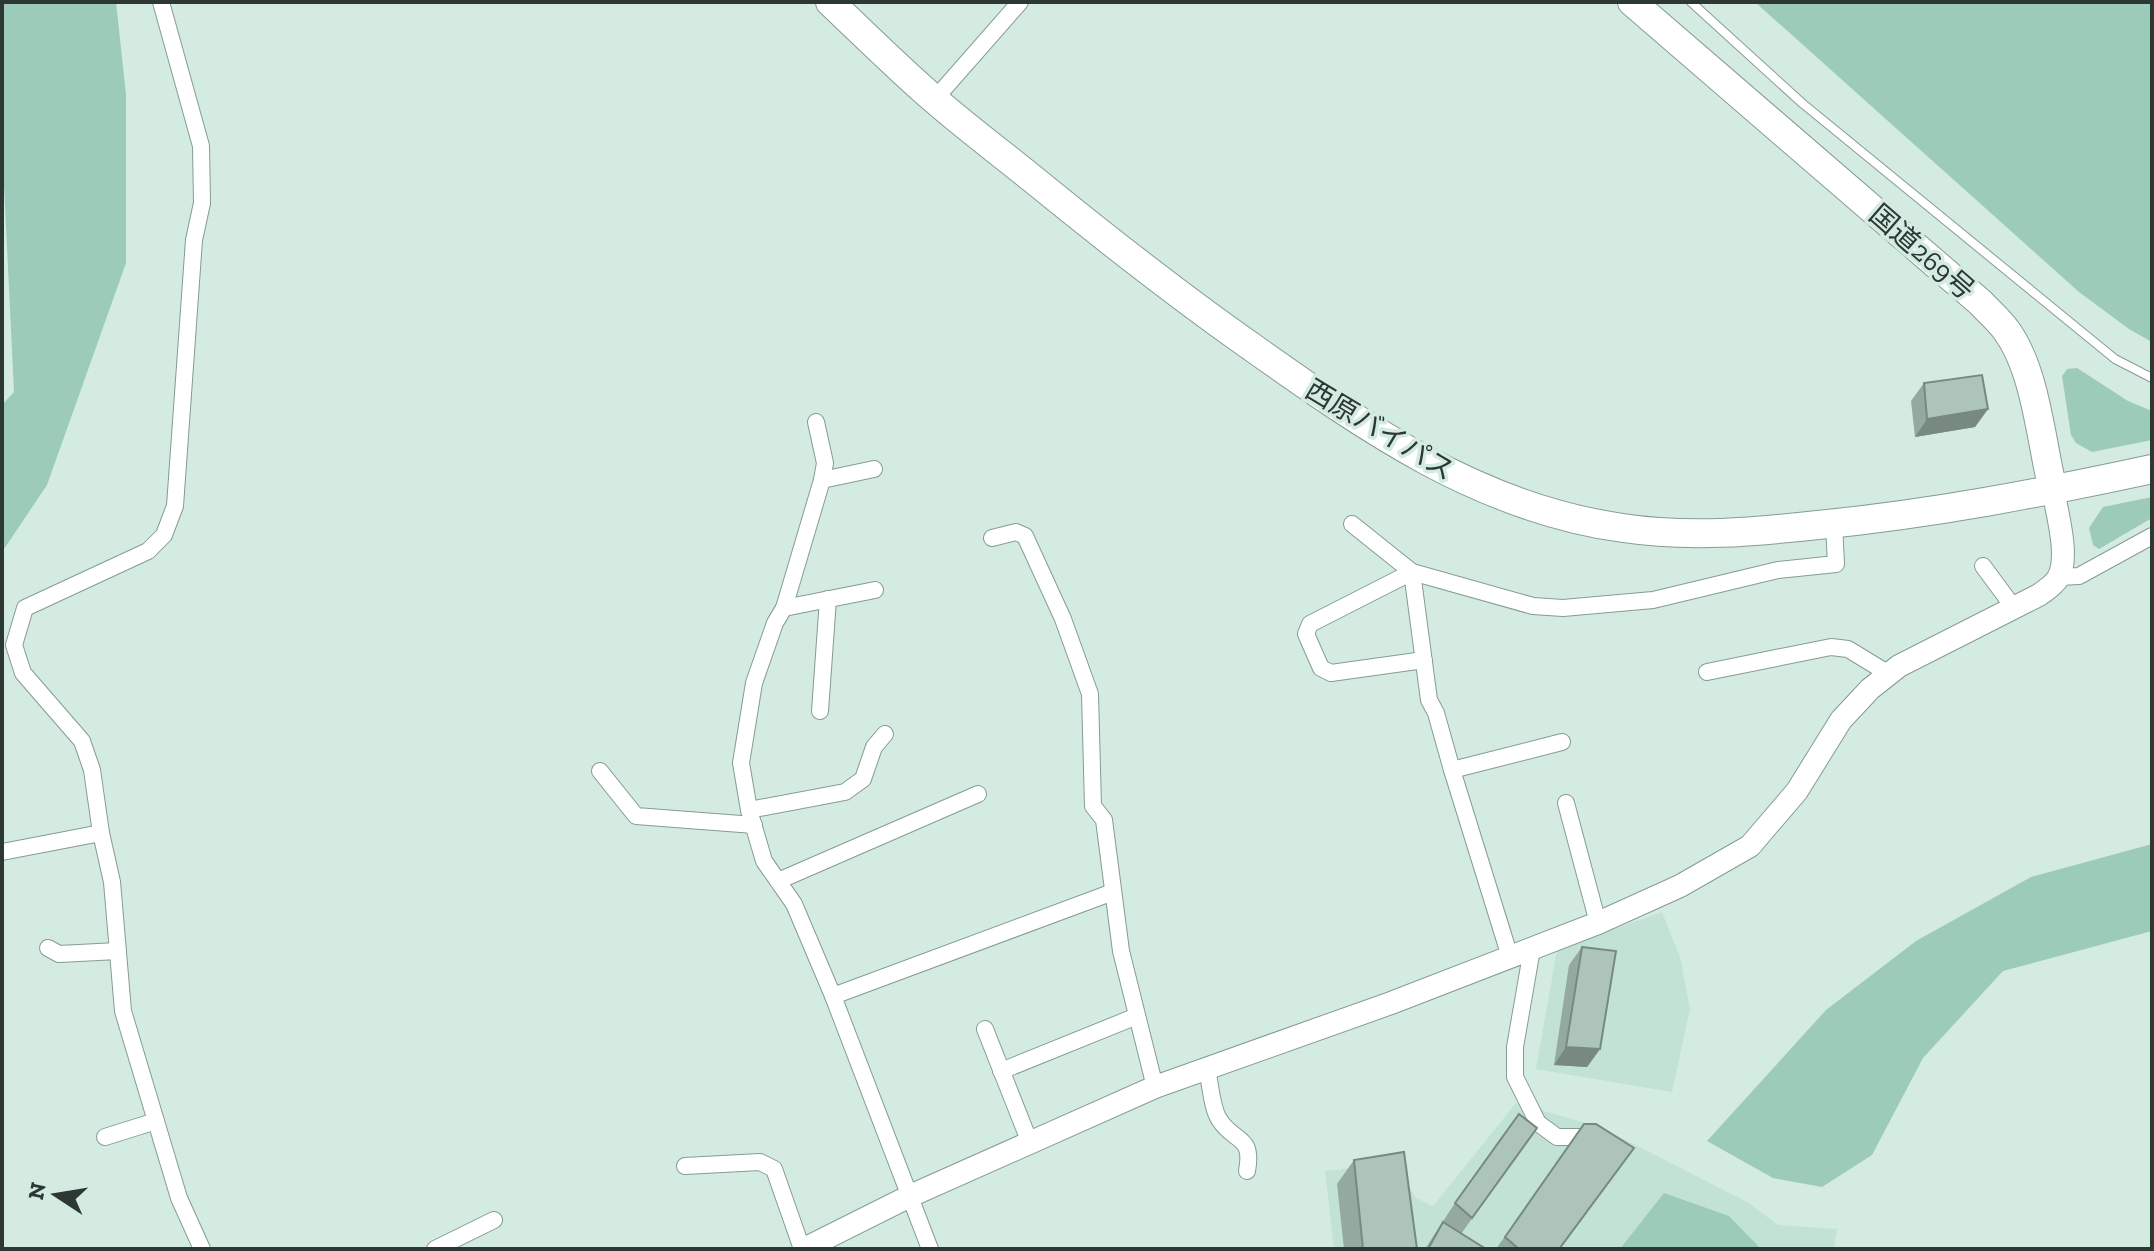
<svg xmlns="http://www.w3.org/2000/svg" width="2154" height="1251" font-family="'Zilla Slab','Noto Sans JP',serif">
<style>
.built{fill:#c2e2d5}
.green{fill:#9cccb9}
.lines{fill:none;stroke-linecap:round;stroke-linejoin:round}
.lane-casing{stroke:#859c93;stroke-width:10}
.street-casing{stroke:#859c93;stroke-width:18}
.secondary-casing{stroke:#859c93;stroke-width:24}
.highway-casing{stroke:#859c93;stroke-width:30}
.lane{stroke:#fff;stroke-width:8}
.street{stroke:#fff;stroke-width:16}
.secondary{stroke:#fff;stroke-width:22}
.highway{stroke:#fff;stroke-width:28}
.wall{fill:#94a9a0}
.shaded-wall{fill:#788982}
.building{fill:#acc4ba;stroke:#788982;stroke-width:2}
.labels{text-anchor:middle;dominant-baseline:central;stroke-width:7;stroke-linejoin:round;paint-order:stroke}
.street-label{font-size:28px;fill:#2d3733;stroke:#d3ebe1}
</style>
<rect width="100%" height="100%" fill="#d3ebe1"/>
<g class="built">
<path d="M 1662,912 L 1680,957 L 1690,1009 L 1672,1092 L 1536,1069 L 1557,950 Z"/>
<path d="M 1516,1103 L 1602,1128 L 1747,1202 L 1778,1225 L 1837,1229 L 1834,1249 L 1334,1249 L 1325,1171 L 1393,1163 L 1416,1198 L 1433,1206 Z"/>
</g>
<g class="green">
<path d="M 2,2 L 116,2 L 126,95 L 126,263 L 47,485 L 2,552 L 2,405 L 14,392 L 2,143 Z"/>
<path d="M 1755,2 L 2152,2 L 2152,342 L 2129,329 L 2079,292 Z"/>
<path d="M 2077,368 L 2128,401 L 2152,411 L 2152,440 L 2092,452 L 2076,443 L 2071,435 L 2062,376 L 2067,369 Z"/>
<path d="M 2152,497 L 2152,518 L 2099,549 L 2093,545 L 2089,528 L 2103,507 Z"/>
<path d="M 2152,844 L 2152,931 L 2003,971 L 1923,1058 L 1872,1155 L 1822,1187 L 1773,1178 L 1707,1141 L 1826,1010 L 1916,941 L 2031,877 Z"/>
<path d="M 1664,1193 L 1729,1216 L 1761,1249 L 1620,1249 Z"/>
</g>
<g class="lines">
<defs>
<path id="lane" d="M 1691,2 L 1802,103 L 2115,359 L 2152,378"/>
<g id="street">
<path d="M 161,2 L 201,146 L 202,203 L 194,240 L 175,506 L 164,535 L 148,551 L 25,608 L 14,645 L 23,673 L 82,741 L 92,770 L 101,833 L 112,882 L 123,1011 L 179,1198 L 202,1249"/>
<path d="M 934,100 L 1020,2"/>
<path d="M 816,422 L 825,463 L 822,480"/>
<path d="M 1352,524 L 1412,572 L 1533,606 L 1563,608 L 1653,600 L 1778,570 L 1836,564 L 1834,524"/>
<path d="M 992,538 L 1016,532 L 1025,536 L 1063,619 L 1090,694 L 1093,806 L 1104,820 L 1121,951 L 1155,1087"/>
<path d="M 1983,566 L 2014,608"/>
<path d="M 2059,577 L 2079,576 L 2152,536"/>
<path d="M 875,590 L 784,608 L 775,623 L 754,683 L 741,763 L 749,810 L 764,861 L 794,904 L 833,996 L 930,1249"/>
<path d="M 784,608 L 822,480 L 874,469"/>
<path d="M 1424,660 L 1331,673 L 1321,668 L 1306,634 L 1310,624 L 1412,572 L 1429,700 L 1436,713 L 1452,770"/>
<path d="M 1707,672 L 1831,647 L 1848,649 L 1889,674"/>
<path d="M 820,711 L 828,599"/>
<path d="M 600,771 L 636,816 L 754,825"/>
<path d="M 1566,803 L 1598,923"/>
<path d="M 749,810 L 845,792 L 863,779 L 874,747 L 885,734"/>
<path d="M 2,852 L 101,833"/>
<path d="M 778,881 L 978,794"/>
<path d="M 48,948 L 59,954 L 118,951"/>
<path d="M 1532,949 L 1515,1047 L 1515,1077 L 1538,1123 L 1557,1137 L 1581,1137 L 1593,1142"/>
<path d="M 1510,957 L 1452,770 L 1562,742"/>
<path d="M 833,996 L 1113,892"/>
<path d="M 985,1029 L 1030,1143"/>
<path d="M 1207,1069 C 1210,1082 1212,1109 1219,1119 C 1233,1143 1254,1134 1247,1171"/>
<path d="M 1001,1071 L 1137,1016"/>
<path d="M 105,1137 L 156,1121"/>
<path d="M 685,1166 L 760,1162 L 774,1169 L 802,1249"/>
<path d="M 435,1249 L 494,1220"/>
</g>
<path id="secondary" d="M 804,1249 L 910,1196 L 1155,1087 L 1391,1003 L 1598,923 L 1680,886 L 1750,846 L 1797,791 L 1841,720 L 1870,689 L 1899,666 L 2039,595 C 2046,590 2054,585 2058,578 C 2070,558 2057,513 2053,490"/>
<g id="highway">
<path d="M 830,2 C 865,35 899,69 935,100 C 967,128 1001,153 1034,180 C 1104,237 1175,293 1249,345 C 1365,427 1478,508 1623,528 C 1688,538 1754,532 1818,525 C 1931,514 2041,493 2152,469"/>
<path d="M 1632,2 L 1981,303 C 1989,312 1999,320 2006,330 C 2036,370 2041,442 2053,490"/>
</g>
</defs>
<use href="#lane" class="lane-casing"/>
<use href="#street" class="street-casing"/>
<use href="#secondary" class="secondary-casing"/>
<use href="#highway" class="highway-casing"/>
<use href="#lane" class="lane"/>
<use href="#street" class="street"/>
<use href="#secondary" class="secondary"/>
<use href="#highway" class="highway"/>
</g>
<g class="wall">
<path d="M 1924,383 L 1988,409 L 1975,427 L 1915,437 L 1911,401 Z"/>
<path d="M 1582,947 L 1600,1049 L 1587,1067 L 1554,1065 L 1569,965 Z"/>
<path d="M 1584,1124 L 1617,1172 L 1560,1249 L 1496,1249 Z"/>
<path d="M 1537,1128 L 1461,1234 L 1486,1249 L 1425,1249 L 1455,1203 Z"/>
<path d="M 1354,1160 L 1417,1249 L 1344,1249 L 1337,1184 Z"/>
</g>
<g class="shaded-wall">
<path d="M 1988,409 L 1975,427 L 1915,437 L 1927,419 Z"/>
<path d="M 1566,1047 L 1600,1049 L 1587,1067 L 1554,1065 Z"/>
<path d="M 1634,1148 L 1560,1249 L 1559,1249 Z"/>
</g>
<g class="building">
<path d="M 1982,375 L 1988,409 L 1927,419 L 1924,383 Z"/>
<path d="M 1582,947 L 1616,951 L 1600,1049 L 1566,1047 Z"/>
<path d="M 1519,1114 L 1537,1128 L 1472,1218 L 1455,1203 Z"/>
<path d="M 1584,1124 L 1596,1124 L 1634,1148 L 1559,1249 L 1519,1249 L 1505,1237 Z"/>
<path d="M 1404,1152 L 1417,1249 L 1363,1249 L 1354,1160 Z"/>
<path d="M 1443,1222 L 1486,1249 L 1428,1249 Z"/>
</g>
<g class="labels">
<g class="street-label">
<text transform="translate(1922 252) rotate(41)">国道269号</text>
<text transform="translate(1380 430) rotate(31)">西原バイパス</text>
</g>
</g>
<rect width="2154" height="1251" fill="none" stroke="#2d3733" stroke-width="8"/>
<g transform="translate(56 1195) rotate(282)" stroke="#d3ebe1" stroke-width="6" paint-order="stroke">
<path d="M0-6L14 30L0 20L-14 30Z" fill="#2d3733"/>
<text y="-12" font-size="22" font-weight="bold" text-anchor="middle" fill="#2d3733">N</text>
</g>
</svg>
